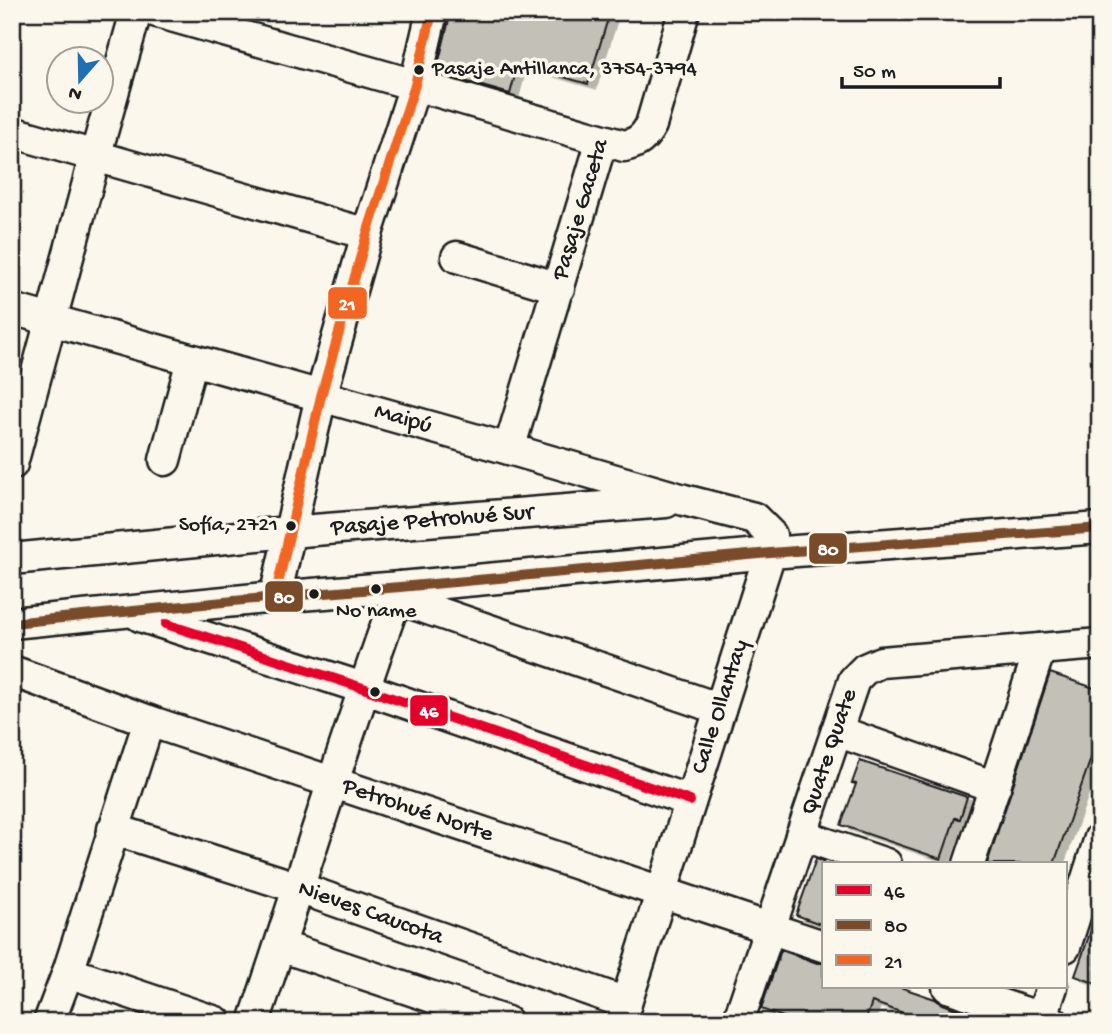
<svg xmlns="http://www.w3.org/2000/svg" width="1112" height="1034" font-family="'Gochi Hand',sans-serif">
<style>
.building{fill:#c3c0b8;stroke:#1c1c1c;stroke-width:2;filter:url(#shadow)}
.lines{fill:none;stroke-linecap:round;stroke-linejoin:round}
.minor-casing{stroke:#1c1c1c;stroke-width:35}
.minor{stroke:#fbf7ec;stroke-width:30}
.bus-1-casing{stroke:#fbf7ec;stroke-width:16}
.bus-2-casing{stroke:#fbf7ec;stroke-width:16}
.bus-3-casing{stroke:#fbf7ec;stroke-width:16}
.bus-1{stroke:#e4002b;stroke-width:10}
.bus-2{stroke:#7a4b2a;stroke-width:10}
.bus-3{stroke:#f26522;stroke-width:10}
.bus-dot{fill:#1c1c1c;stroke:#fbf7ec;stroke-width:2.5}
.labels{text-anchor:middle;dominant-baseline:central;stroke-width:7;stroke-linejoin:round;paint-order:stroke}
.bus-label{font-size:22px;fill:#1c1c1c;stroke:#fbf7ec;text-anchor:start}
.street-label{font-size:24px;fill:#1c1c1c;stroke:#fbf7ec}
.line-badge{stroke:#fbf7ec;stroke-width:2.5}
.badge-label{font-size:19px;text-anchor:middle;font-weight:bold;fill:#fff}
</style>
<defs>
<filter id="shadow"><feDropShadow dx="8" dy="4.5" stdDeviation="0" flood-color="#0004"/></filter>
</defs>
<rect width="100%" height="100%" fill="#fbf7ec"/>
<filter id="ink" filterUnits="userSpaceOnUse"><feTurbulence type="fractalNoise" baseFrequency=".0143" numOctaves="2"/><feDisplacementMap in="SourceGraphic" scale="14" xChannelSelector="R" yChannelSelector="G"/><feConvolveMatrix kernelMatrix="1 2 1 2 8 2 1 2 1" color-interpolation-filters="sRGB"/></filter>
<g filter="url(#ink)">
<g class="building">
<path d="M 451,12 L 610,12 L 588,84 L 518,64 L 510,94 L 436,73 Z"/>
<path d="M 1050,673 L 1100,690 L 1100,731 L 1090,761 L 1054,864 L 987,864 Z"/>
<path d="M 860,761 L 967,797 L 960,819 L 955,818 L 941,859 L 841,825 L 856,784 L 852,783 Z"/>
<path d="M 816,859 L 823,861 L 823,925 L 796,915 Z"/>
<path d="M 1097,913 L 1100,913 L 1100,985 L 1075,976 Z"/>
<path d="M 781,950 L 817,963 L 823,963 L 823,987 L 900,987 L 935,999 L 942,1004 L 993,1022 L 929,1022 L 872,1002 L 865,1022 L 797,1022 L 761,1009 Z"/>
</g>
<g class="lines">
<defs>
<g id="minor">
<path d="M 157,12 L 415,85 L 624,146 C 638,143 644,138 651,125 L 684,12"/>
<path d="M 12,132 L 367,234"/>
<path d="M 457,257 L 559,288"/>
<path id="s1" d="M 12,309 L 509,449 L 684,500 L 754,518 L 771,535 L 770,553 L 620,1022"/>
<path id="s2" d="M 509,449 L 602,140"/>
<path d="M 165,460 L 192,360"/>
<path d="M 12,464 L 95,157 L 136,12"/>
<path id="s3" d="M 12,559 L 289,532 L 666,502"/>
<path d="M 275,597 L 321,396 L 367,234 L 415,85 L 432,12"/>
<path d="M 396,598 L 720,709"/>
<path d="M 140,616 L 363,688 L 690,801"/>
<path d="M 12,623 L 275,597 L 400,587 L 770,553 L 1100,528"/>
<path id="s4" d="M 12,671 L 149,721 L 823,946"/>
<path d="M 837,731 L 995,787"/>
<path id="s5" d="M 113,829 L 299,888 L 626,1003"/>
<path d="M 801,835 L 886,864"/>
<path d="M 969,864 L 1040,649"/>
<path d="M 280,946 L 507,1022"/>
<path d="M 1065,947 L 1100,838"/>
<path d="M 68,972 L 216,1022"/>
<path d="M 948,987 L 1053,1022"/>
<path d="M 49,1022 L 68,972 L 149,721"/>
<path d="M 254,1022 C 303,877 347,731 400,587"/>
<path id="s6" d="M 738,1022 L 854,680 L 865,669 L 881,662 L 1100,644"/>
<path d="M 1040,1022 L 1052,987"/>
</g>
</defs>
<use href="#minor" class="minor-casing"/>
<use href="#minor" class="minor"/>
<defs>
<path id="bus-1" d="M 166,624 L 363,688 L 690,801"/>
<path id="bus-2" d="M 12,623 L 275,597 L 400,587 L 770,553 L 1100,528"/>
<path id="bus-3" d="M 275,597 L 321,396 L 367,234 L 415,85 L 432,12"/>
</defs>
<use href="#bus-1" class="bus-1-casing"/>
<use href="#bus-2" class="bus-2-casing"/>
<use href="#bus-3" class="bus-3-casing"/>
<use href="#bus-1" class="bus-1"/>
<use href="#bus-2" class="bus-2"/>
<use href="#bus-3" class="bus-3"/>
</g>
</g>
<g class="bus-dot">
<circle cx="419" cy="70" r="6"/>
<circle cx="291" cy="526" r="6"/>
<circle cx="376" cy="589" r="6"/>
<circle cx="314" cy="594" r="6"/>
<circle cx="375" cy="692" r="6"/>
</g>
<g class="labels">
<g class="bus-label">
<text x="432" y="70">Pasaje Antillanca, 3754-3794</text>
<text x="278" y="526" text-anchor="end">Sofía, 2721</text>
<text x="376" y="612" text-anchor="middle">No name</text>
</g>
<g class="street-label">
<text stroke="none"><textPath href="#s2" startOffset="250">Pasaje Gaceta</textPath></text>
<text stroke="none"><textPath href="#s1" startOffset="406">Maipú</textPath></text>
<text stroke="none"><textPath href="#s3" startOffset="422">Pasaje Petrohué Sur</textPath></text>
<text transform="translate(721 707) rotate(-72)">Calle Ollantay</text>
<text stroke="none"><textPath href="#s6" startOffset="285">Quate Quate</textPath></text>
<text stroke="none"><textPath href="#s4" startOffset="429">Petrohué Norte</textPath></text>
<text stroke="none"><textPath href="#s5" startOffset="271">Nieves Caucota</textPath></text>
</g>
</g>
<g class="line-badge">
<rect x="327" y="286" width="41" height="34" rx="7" fill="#f26522"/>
<rect x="808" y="532" width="40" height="33" rx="7" fill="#7a4b2a"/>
<rect x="264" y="580" width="40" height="33" rx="7" fill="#7a4b2a"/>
<rect x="409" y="694" width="40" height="33" rx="7" fill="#e4002b"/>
</g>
<g class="badge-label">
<text x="347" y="310">21</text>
<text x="828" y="555">80</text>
<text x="284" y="603">80</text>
<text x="429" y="717">46</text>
</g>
<rect width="1112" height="1034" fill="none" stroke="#fbf7ec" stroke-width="42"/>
<rect x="21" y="21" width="1070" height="992" fill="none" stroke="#1c1c1c" stroke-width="2.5" filter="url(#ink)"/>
<rect x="822" y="862" width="245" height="126" fill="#fbf7ec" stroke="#a29f99" stroke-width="2"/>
<rect x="836" y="885" width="35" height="10" fill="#e4002b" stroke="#a29f99" stroke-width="2"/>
<text x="884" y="898" font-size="21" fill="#1c1c1c">46</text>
<rect x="836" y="920" width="35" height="10" fill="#7a4b2a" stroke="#a29f99" stroke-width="2"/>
<text x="884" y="932" font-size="21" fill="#1c1c1c">80</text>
<rect x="836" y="955" width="35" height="10" fill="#f26522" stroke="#a29f99" stroke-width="2"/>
<text x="884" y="968" font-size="21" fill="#1c1c1c">21</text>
<g transform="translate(80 80) rotate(200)"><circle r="33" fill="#fbf7ec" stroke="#a29f99" stroke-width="2"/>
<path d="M0-5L12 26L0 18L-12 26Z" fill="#1f6fb2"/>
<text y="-10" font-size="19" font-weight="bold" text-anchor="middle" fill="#1c1c1c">N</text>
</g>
<path d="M842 77v10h158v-10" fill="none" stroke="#1c1c1c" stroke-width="3.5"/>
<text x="853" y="77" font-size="21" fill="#1c1c1c" stroke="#fbf7ec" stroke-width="5" paint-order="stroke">50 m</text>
</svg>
